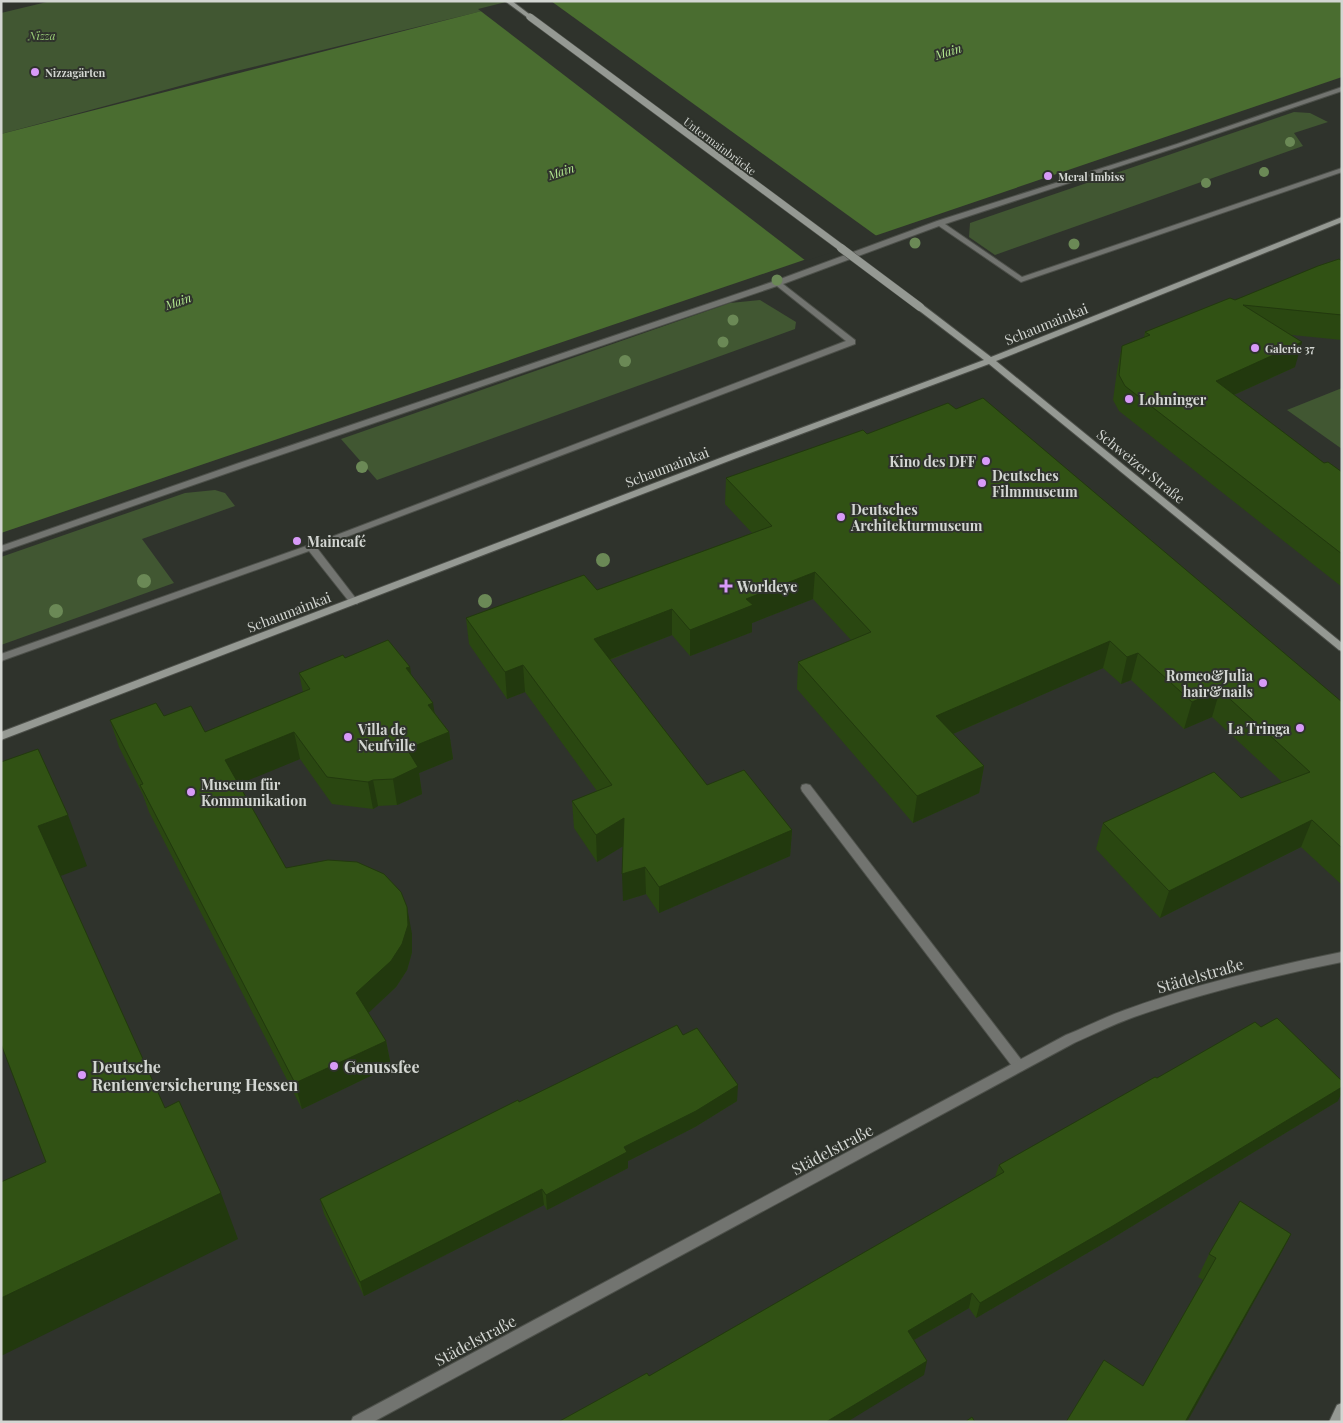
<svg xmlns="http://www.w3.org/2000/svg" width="1343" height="1423" font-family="'Playfair Display',serif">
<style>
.green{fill:#415732}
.water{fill:#4a6d30}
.pier{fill:#2f332c}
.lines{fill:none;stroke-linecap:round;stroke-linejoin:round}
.lane-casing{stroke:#4d504a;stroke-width:2}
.street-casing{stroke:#4d504a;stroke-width:2}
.secondary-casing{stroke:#4d504a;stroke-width:2}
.lane{fill:#727470;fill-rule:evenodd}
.street{fill:#727470;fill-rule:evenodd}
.secondary{fill:#959993;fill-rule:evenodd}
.secondary-bridge-far1-casing{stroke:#4d504a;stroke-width:8;stroke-linecap:butt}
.secondary-bridge-casing{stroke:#4d504a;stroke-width:9;stroke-linecap:butt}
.secondary-bridge-far1{stroke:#959993;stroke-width:7}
.secondary-bridge{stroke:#959993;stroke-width:8}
.tree{fill:#6b8956}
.wall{fill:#2a4711}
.shaded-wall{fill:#22390e}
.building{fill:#315214;stroke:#22390e}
.poi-dot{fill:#d89af8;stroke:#2f332c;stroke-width:2}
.labels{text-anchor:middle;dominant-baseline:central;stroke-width:4;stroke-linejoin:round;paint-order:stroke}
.far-park-label{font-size:11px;font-style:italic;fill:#9cd079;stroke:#2f332c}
.far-poi-label{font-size:11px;font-weight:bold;fill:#d3d6d2;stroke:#2f332c;text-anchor:start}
.far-street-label{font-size:11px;fill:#d3d6d2;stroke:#2f332c}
.far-water-label{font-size:12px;font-style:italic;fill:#b2e78f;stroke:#2f332c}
.street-label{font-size:14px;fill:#d3d6d2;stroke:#2f332c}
.poi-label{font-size:14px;font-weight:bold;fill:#d3d6d2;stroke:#2f332c;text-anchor:start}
.near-street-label{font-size:16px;fill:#d3d6d2;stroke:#2f332c}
.near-poi-label{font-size:16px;font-weight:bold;fill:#d3d6d2;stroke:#2f332c;text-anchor:start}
</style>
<rect width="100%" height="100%" fill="#2f332c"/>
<g class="green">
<path d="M 51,1 L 523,1 L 228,73 L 1,134 L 1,13 Z"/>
<path d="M 1294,112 L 1310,113 L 1328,122 L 1294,133 L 1303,146 L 995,255 L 969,237 L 970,223 Z"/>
<path d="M 760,300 L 796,322 L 795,329 L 377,480 L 341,439 L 730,303 Z"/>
<path d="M 1342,388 L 1342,449 L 1287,410 Z"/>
<path d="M 215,490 L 225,493 L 235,506 L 142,539 L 174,583 L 1,645 L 1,557 L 185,493 Z"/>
</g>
<path class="water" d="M 521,1 L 1342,1 L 1342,77 L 1,533 L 1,134 Z"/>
<path class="pier" d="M 510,1 L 551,1 L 878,237 L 806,261 L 478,9 Z"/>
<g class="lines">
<defs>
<g id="lane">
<path d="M 1342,87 L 1342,91 L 1181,146 L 945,224 L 1022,277 L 1342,168 L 1342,172 L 1021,282 L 939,226 L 783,284 L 855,340 L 855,344 L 317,548 L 357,600 L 359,602 L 357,604 L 351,604 L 309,551 L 1,661 L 1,654 L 326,539 L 846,341 L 777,286 L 245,467 L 1,552 L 1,546 L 239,463 L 775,281 L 937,221 L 1177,144 Z"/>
<path d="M 806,784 L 810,785 L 1023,1062 L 1025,1066 L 1023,1070 L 1019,1071 L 1015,1070 L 802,791 L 801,788 L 802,785 Z"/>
</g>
<path id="street" d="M 1342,952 L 1342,962 C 1272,976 1202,993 1134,1017 C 1114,1024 1094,1034 1074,1043 L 373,1422 L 351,1422 L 353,1417 L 1066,1035 C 1086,1027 1105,1017 1125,1010 C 1195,984 1269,967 1342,952 Z"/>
<g id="secondary">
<path d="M 505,1 L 512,1 L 533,17 L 528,18 Z"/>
<path d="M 1342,217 L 1342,222 L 996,361 L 1342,643 L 1342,651 L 1339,650 L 989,364 L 734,459 L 1,740 L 1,732 L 728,455 L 984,360 L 917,309 L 917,305 L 923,305 L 991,357 Z"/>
<path d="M 1342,1403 L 1342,1422 L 1329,1422 L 1337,1405 Z"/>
</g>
</defs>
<use href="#lane" class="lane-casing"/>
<use href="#street" class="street-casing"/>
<use href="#secondary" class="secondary-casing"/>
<use href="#lane" class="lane"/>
<use href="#street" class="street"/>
<use href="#secondary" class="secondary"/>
<defs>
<path id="secondary-bridge-far1" d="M 530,17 L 843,249"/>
<path id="secondary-bridge" d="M 841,248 L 920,307"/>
</defs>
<use href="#secondary-bridge-far1" class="secondary-bridge-far1-casing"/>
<use href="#secondary-bridge" class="secondary-bridge-casing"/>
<use href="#secondary-bridge-far1" class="secondary-bridge-far1"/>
<use href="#secondary-bridge" class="secondary-bridge"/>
</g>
<g class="tree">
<circle cx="1290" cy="142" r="5"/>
<circle cx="1264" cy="172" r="5"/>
<circle cx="1206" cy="183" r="5"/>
<circle cx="915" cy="243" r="5.5"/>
<circle cx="1074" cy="244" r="5.5"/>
<circle cx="777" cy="280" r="5.5"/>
<circle cx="733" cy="320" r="5.5"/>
<circle cx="723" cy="342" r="5.5"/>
<circle cx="625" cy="361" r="6"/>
<circle cx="362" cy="467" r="6"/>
<circle cx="603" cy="560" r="7"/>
<circle cx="144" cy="581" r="7"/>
<circle cx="485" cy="601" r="7"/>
<circle cx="56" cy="611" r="7"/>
</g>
<g class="wall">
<path d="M 1342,261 L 1342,340 L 1292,335 L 1295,367 L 1234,395 L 1324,463 L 1342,472 L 1342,587 L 1119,411 L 1113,400 L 1117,371 L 1122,346 L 1144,337 L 1145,332 Z"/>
<path d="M 867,434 L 1342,702 L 1342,885 L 1301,847 L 1160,918 L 1096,849 L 1103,823 L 1241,798 L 1282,782 L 1212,717 L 1184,729 L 1131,680 L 1121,684 L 1103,668 L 953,734 L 984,766 L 979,793 L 913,823 L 797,689 L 798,662 L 851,640 L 813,599 L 752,623 L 752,632 L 690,656 L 672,635 L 610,660 L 707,785 L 792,830 L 790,856 L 659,913 L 646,894 L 623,901 L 623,846 L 597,862 L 574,828 L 572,801 L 597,791 L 525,692 L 507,699 L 469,644 L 466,618 L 597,590 L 752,533 L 725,504 L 726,478 Z"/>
<path d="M 410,667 L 411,674 L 435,713 L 449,732 L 453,759 L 419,773 L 422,794 L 397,805 L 378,806 L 373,809 L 332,804 L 300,759 L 238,784 L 286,868 L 412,934 L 412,952 L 407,970 L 396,987 L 368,1013 L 386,1041 L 391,1066 L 302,1109 L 149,812 L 143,795 L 119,747 L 110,720 L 164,716 L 205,732 L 303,692 L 299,673 Z"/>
<path d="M 683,1035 L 737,1101 L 695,1127 L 628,1161 L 628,1168 L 547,1210 L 544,1205 L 364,1296 L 324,1214 L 320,1199 L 519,1102 Z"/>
<path d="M 1157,1078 L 1338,1101 L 1106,1242 L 976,1318 L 969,1308 L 914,1340 L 924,1375 L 649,1376 L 995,1177 L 999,1165 Z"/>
<path d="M 1291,1234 L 1279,1257 L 1143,1386 L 1203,1280 L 1198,1277 L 1209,1254 Z"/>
</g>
<g class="shaded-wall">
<path d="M 1302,342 L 1295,367 L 1209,406 L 1216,381 Z"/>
<path d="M 815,572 L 813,599 L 752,623 L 752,632 L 690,656 L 690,630 L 746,599 Z"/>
<path d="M 672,609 L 672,635 L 595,665 L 594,639 Z"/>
<path d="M 1110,641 L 1103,668 L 932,743 L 936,716 Z"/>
<path d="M 1138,653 L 1131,680 L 1121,684 L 1127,657 Z"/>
<path d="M 523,665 L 525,692 L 507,699 L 505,672 Z"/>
<path d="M 410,667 L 414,694 L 406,668 Z"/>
<path d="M 1220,690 L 1212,717 L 1184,729 L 1192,702 Z"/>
<path d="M 433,703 L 437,729 L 428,705 Z"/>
<path d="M 294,732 L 300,759 L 232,787 L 225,760 Z"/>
<path d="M 449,732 L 453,759 L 419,773 L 422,794 L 397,805 L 393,779 L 407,749 Z"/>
<path d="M 984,766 L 979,793 L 913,823 L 917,796 Z"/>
<path d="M 373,780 L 378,806 L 373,809 L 368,782 Z"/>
<path d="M 68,815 L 87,866 L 58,877 L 38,826 Z"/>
<path d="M 624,818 L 625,845 L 597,862 L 596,835 Z"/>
<path d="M 1312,820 L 1301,847 L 1160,918 L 1169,891 Z"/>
<path d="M 792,830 L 790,856 L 659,913 L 659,887 Z"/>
<path d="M 645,867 L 646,894 L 623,901 L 622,874 Z"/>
<path d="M 407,907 L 412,934 L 412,952 L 407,970 L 396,987 L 362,1019 L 356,993 Z"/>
<path d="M 386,1041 L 391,1066 L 302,1109 L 295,1083 Z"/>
<path d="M 738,1085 L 737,1101 L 695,1127 L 628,1161 L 628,1168 L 547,1210 L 546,1195 L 624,1147 Z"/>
<path d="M 1342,1087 L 1342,1092 L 1338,1101 L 1106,1242 L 976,1318 L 980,1303 Z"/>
<path d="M 542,1189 L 544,1205 L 364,1296 L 360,1282 Z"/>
<path d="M 221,1193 L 238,1239 L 1,1356 L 1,1298 Z"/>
<path d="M 1291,1234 L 1279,1257 L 1187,1422 L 1185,1422 Z"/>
<path d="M 972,1293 L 969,1308 L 905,1345 L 908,1331 Z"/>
<path d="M 927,1361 L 924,1375 L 847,1422 L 826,1422 Z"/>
</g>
<g class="building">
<path d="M 1339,259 L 1342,261 L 1342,315 L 1243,305 L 1302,342 L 1216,381 L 1324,463 L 1328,462 L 1342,472 L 1342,554 L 1125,386 L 1119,375 L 1122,346 L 1150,335 L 1145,332 L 1230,298 L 1235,300 L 1318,266 Z"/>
<path d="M 983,398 L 1342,702 L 1342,848 L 1312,820 L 1169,891 L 1103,823 L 1214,772 L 1241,798 L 1310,772 L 1220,690 L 1192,702 L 1138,653 L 1127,657 L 1110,641 L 936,716 L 984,766 L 917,796 L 798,662 L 871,632 L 815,572 L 746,599 L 753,605 L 690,630 L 672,609 L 594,639 L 707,785 L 744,770 L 792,830 L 659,887 L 645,867 L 622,874 L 624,818 L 596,835 L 572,801 L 612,785 L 523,665 L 505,672 L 466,618 L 584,575 L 597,590 L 772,526 L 726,478 L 863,430 L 867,434 L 948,403 L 956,409 Z"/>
<path d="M 388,640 L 410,667 L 406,668 L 433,703 L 428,705 L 449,732 L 407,749 L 418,767 L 393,779 L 373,780 L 368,782 L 327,777 L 294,732 L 225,760 L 286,868 L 328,860 L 357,862 L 384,874 L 401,892 L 407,907 L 408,925 L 402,944 L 391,961 L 356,993 L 386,1041 L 295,1083 L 140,785 L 143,784 L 110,720 L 156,703 L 164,716 L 191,706 L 205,732 L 310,689 L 299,673 L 343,655 L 345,658 Z"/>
<path d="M 38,749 L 68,815 L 38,826 L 165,1108 L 179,1101 L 221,1193 L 1,1298 L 1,1182 L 46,1162 L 1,1044 L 1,762 Z"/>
<path d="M 1277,1018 L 1342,1081 L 1342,1087 L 1111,1227 L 980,1303 L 972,1293 L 908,1331 L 927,1361 L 826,1422 L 558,1422 L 647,1373 L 649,1376 L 1004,1172 L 999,1165 L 1155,1077 L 1157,1078 L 1255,1022 L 1261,1027 Z"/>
<path d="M 677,1025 L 683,1035 L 697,1028 L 738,1085 L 696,1111 L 624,1147 L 627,1152 L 546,1195 L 542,1189 L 360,1282 L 320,1199 L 518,1100 L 519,1102 Z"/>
<path d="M 1240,1201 L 1291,1234 L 1185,1422 L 1066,1422 L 1104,1360 L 1143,1386 L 1216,1258 L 1209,1254 Z"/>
<path d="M 972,1417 L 975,1422 L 965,1422 Z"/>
</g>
<g class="poi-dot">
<circle cx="35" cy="72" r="5"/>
<circle cx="1048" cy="176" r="5"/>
<circle cx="1255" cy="348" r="5"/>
<circle cx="1129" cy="399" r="5"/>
<circle cx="986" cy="461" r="5"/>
<circle cx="982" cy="483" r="5"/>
<circle cx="841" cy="517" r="5"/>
<circle cx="297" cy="541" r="5"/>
<path d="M723.5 578.5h5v5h5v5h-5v5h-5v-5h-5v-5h5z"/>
<circle cx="1263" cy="683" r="5"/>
<circle cx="1300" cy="728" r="5"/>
<circle cx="348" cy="737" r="5"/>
<circle cx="191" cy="792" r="5"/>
<circle cx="334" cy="1066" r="5"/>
<circle cx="82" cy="1075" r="5"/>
</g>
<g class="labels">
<g class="far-park-label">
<text x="42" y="35">Nizza</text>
</g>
<g class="far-poi-label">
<text x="45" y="72">Nizzagärten</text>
<text x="1058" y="176">Meral Imbiss</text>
<text x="1265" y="348">Galerie 37</text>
</g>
<g class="far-street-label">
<text transform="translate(720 146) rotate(37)">Untermainbrücke</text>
</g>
<g class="far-water-label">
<text transform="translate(948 51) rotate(-17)">Main</text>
<text transform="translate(561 171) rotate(-18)">Main</text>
<text transform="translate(178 301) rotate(-19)">Main</text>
</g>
<g class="street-label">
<text transform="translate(1046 324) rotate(-22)">Schaumainkai</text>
<text transform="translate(1141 466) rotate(39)">Schweizer Straße</text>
<text transform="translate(667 467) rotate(-21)">Schaumainkai</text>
<text transform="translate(289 612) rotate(-21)">Schaumainkai</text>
</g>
<g class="poi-label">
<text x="1139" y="399">Lohninger</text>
<text x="976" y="461" text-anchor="end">Kino des DFF</text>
<text x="992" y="475">Deutsches<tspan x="992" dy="16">Filmmuseum</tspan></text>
<text x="851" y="509">Deutsches<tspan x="851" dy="16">Architekturmuseum</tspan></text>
<text x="307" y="541">Maincafé</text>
<text x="737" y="586">Worldeye</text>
<text x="1253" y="675" text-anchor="end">Romeo&amp;Julia<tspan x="1253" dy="16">hair&amp;nails</tspan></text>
<text x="1290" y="728" text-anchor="end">La Tringa</text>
<text x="358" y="729">Villa de<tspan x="358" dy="16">Neufville</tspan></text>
<text x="201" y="784">Museum für<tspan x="201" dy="16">Kommunikation</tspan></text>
</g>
<g class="near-street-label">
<text transform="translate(1200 975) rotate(-16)">Städelstraße</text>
<text transform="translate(832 1149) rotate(-28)">Städelstraße</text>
<text transform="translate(475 1340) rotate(-28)">Städelstraße</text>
</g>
<g class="near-poi-label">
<text x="92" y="1066">Deutsche<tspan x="92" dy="18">Rentenversicherung Hessen</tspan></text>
<text x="344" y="1066">Genussfee</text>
</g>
</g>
<rect width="1343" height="1423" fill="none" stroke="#d3d6d2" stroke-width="5"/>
</svg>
